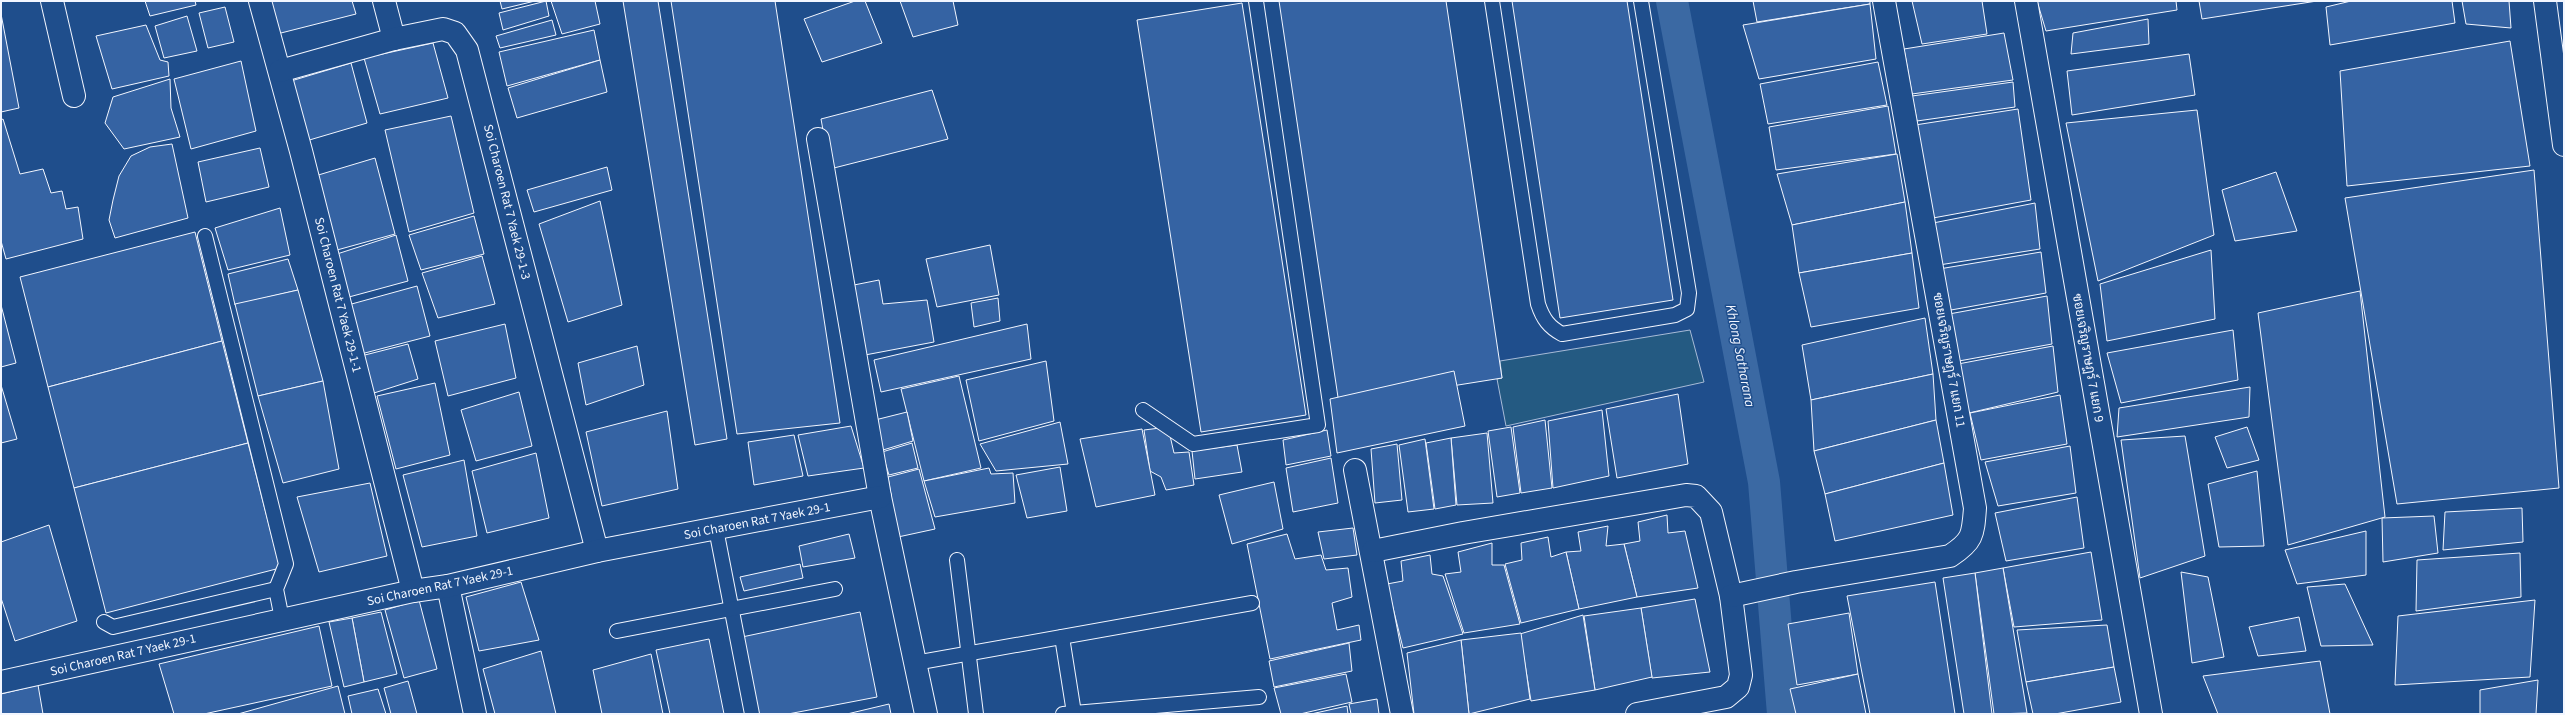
<svg xmlns="http://www.w3.org/2000/svg" width="2565" height="715" font-family="'Source Sans 3',Sarabun,sans-serif">
<style>
.green{fill:#245a82;stroke:#a8bbd7}
.lines{fill:none;stroke-linecap:round;stroke-linejoin:round}
.canal{stroke:#3b69a3;stroke-width:32}
.building{fill:#3563a3;stroke:#f2f6ff}
.lane-casing{stroke:#f2f6ff;stroke-width:16}
.street-casing{stroke:#f2f6ff;stroke-width:24}
.lane{stroke:#1f4e8c;stroke-width:14}
.street{stroke:#1f4e8c;stroke-width:22}
.labels{text-anchor:middle;dominant-baseline:central;stroke-width:3;stroke-linejoin:round;paint-order:stroke}
.street-label{font-size:13px;fill:#f2f6ff;stroke:#1f4e8c}
.water-label{font-size:14px;font-style:italic;fill:#f2f6ff;stroke:#1f4e8c}
</style>
<rect width="100%" height="100%" fill="#1f4e8c"/>
<path class="green" d="M 1690,330 L 1704,382 L 1506,426 L 1497,379 L 1502,378 L 1500,361 Z"/>
<g class="lines">
<path class="canal" d="M 1672,1 L 1764,482 L 1783,714"/>
</g>
<g class="building">
<path d="M 145,1 L 195,1 L 196,5 L 150,16 Z"/>
<path d="M 268,1 L 352,1 L 356,14 L 277,34 Z"/>
<path d="M 500,1 L 535,1 L 502,9 Z"/>
<path d="M 546,1 L 549,16 L 503,30 L 499,13 Z"/>
<path d="M 551,1 L 595,1 L 600,24 L 562,34 Z"/>
<path d="M 623,1 L 658,1 L 727,439 L 695,445 Z"/>
<path d="M 671,1 L 775,1 L 840,423 L 737,434 Z"/>
<path d="M 855,1 L 865,1 L 882,43 L 822,62 L 804,19 Z"/>
<path d="M 900,1 L 953,1 L 958,25 L 913,37 Z"/>
<path d="M 1279,1 L 1446,1 L 1502,378 L 1339,404 Z"/>
<path d="M 1512,1 L 1627,1 L 1673,300 L 1560,318 Z"/>
<path d="M 1753,1 L 1870,1 L 1870,4 L 1757,22 Z"/>
<path d="M 1912,1 L 1982,1 L 1987,34 L 1922,44 Z"/>
<path d="M 2037,1 L 2176,1 L 2177,10 L 2046,31 Z"/>
<path d="M 2199,1 L 2317,1 L 2202,19 Z"/>
<path d="M 2351,1 L 2452,1 L 2455,23 L 2330,45 L 2326,7 Z"/>
<path d="M 2462,1 L 2509,1 L 2511,28 L 2466,24 Z"/>
<path d="M 1242,3 L 1306,415 L 1201,432 L 1137,20 Z"/>
<path d="M 1870,4 L 1876,59 L 1759,79 L 1743,25 Z"/>
<path d="M 225,7 L 234,42 L 208,48 L 199,13 Z"/>
<path d="M 1,14 L 19,108 L 1,112 Z"/>
<path d="M 187,16 L 197,51 L 164,58 L 155,26 Z"/>
<path d="M 2148,19 L 2149,44 L 2071,54 L 2073,33 Z"/>
<path d="M 552,20 L 556,35 L 500,48 L 496,36 Z"/>
<path d="M 146,25 L 160,60 L 168,62 L 169,76 L 112,89 L 96,36 Z"/>
<path d="M 594,30 L 600,60 L 507,86 L 499,52 Z"/>
<path d="M 2004,33 L 2013,80 L 1912,94 L 1904,49 Z"/>
<path d="M 2510,41 L 2530,166 L 2347,186 L 2340,71 Z"/>
<path d="M 433,43 L 448,98 L 380,114 L 364,58 Z"/>
<path d="M 2189,54 L 2195,95 L 2072,115 L 2067,71 Z"/>
<path d="M 600,60 L 607,92 L 517,118 L 508,88 Z"/>
<path d="M 241,61 L 256,131 L 191,149 L 174,79 Z"/>
<path d="M 1878,62 L 1887,105 L 1768,124 L 1760,84 Z"/>
<path d="M 351,63 L 367,123 L 306,141 L 291,81 Z"/>
<path d="M 170,79 L 171,108 L 180,137 L 124,149 L 105,123 L 113,97 Z"/>
<path d="M 2013,82 L 2015,107 L 1917,121 L 1912,96 Z"/>
<path d="M 932,90 L 948,139 L 830,169 L 821,119 Z"/>
<path d="M 1888,106 L 1896,154 L 1776,170 L 1769,127 Z"/>
<path d="M 2018,109 L 2031,200 L 1933,218 L 1915,125 Z"/>
<path d="M 2197,110 L 2214,235 L 2098,281 L 2066,123 Z"/>
<path d="M 451,116 L 474,213 L 409,232 L 385,130 Z"/>
<path d="M 3,119 L 20,174 L 43,169 L 51,193 L 62,191 L 66,209 L 78,207 L 83,239 L 6,259 L 1,241 L 1,120 Z"/>
<path d="M 172,144 L 188,218 L 115,238 L 109,220 L 113,200 L 119,176 L 131,156 L 150,147 Z"/>
<path d="M 260,148 L 269,187 L 206,202 L 198,162 Z"/>
<path d="M 1897,154 L 1905,202 L 1792,225 L 1777,174 Z"/>
<path d="M 375,158 L 395,234 L 337,250 L 315,176 Z"/>
<path d="M 607,167 L 612,190 L 534,212 L 527,190 Z"/>
<path d="M 2534,170 L 2559,488 L 2397,504 L 2345,198 Z"/>
<path d="M 2276,172 L 2297,231 L 2235,241 L 2222,190 Z"/>
<path d="M 600,201 L 622,305 L 568,322 L 539,224 Z"/>
<path d="M 1905,202 L 1912,253 L 1799,273 L 1792,225 Z"/>
<path d="M 2035,203 L 2040,249 L 1939,265 L 1933,223 Z"/>
<path d="M 280,208 L 290,255 L 228,270 L 215,228 Z"/>
<path d="M 474,216 L 484,254 L 421,270 L 409,235 Z"/>
<path d="M 195,232 L 222,341 L 48,387 L 20,277 Z"/>
<path d="M 396,235 L 408,281 L 349,297 L 337,254 Z"/>
<path d="M 990,245 L 999,295 L 937,307 L 926,259 Z"/>
<path d="M 2211,250 L 2215,319 L 2107,341 L 2100,284 Z"/>
<path d="M 2041,252 L 2046,293 L 1951,310 L 1939,269 Z"/>
<path d="M 1912,253 L 1919,308 L 1811,327 L 1799,273 Z"/>
<path d="M 482,256 L 495,304 L 438,318 L 422,273 Z"/>
<path d="M 288,259 L 298,290 L 235,305 L 228,274 Z"/>
<path d="M 879,280 L 883,304 L 927,300 L 934,342 L 865,355 L 854,285 Z"/>
<path d="M 417,286 L 430,336 L 361,354 L 348,305 Z"/>
<path d="M 298,290 L 323,381 L 258,396 L 235,304 Z"/>
<path d="M 2360,291 L 2385,517 L 2288,545 L 2258,313 Z"/>
<path d="M 2047,296 L 2052,344 L 1959,361 L 1949,314 Z"/>
<path d="M 998,298 L 1000,321 L 974,327 L 971,303 Z"/>
<path d="M 1,305 L 16,363 L 1,367 Z"/>
<path d="M 1925,318 L 1933,374 L 1811,400 L 1802,345 Z"/>
<path d="M 505,324 L 516,378 L 448,396 L 435,341 Z"/>
<path d="M 1027,324 L 1031,359 L 881,392 L 874,360 Z"/>
<path d="M 2233,330 L 2238,380 L 2121,403 L 2107,353 Z"/>
<path d="M 222,341 L 248,443 L 74,488 L 48,387 Z"/>
<path d="M 408,344 L 418,379 L 374,393 L 361,356 Z"/>
<path d="M 637,346 L 644,385 L 586,405 L 578,363 Z"/>
<path d="M 2053,346 L 2058,392 L 1969,413 L 1958,364 Z"/>
<path d="M 1046,361 L 1054,421 L 979,441 L 966,380 Z"/>
<path d="M 1454,371 L 1465,426 L 1337,453 L 1330,399 Z"/>
<path d="M 1933,374 L 1936,420 L 1814,451 L 1811,400 Z"/>
<path d="M 959,376 L 981,468 L 924,481 L 901,389 Z"/>
<path d="M 323,381 L 339,469 L 283,483 L 258,396 Z"/>
<path d="M 435,383 L 450,455 L 396,469 L 377,396 Z"/>
<path d="M 1,385 L 17,439 L 1,443 Z"/>
<path d="M 2250,387 L 2249,417 L 2117,437 L 2119,408 Z"/>
<path d="M 519,392 L 532,446 L 476,461 L 461,410 Z"/>
<path d="M 1678,394 L 1688,464 L 1617,478 L 1606,409 Z"/>
<path d="M 2060,395 L 2067,444 L 1981,460 L 1970,413 Z"/>
<path d="M 1602,410 L 1609,476 L 1553,488 L 1548,421 Z"/>
<path d="M 667,411 L 678,489 L 602,506 L 586,432 Z"/>
<path d="M 907,412 L 913,441 L 883,450 L 875,420 Z"/>
<path d="M 1545,420 L 1552,488 L 1521,493 L 1513,427 Z"/>
<path d="M 1936,420 L 1944,463 L 1825,494 L 1814,451 Z"/>
<path d="M 1060,422 L 1068,464 L 996,471 L 980,444 Z"/>
<path d="M 851,426 L 864,468 L 808,476 L 798,435 Z"/>
<path d="M 1168,427 L 1174,453 L 1189,452 L 1194,485 L 1166,490 L 1161,477 L 1150,471 L 1144,430 Z"/>
<path d="M 1511,427 L 1520,493 L 1497,497 L 1488,431 Z"/>
<path d="M 2247,427 L 2259,460 L 2227,468 L 2215,437 Z"/>
<path d="M 1142,429 L 1155,495 L 1096,507 L 1080,439 Z"/>
<path d="M 1327,430 L 1331,456 L 1286,465 L 1283,440 Z"/>
<path d="M 1487,433 L 1493,503 L 1457,505 L 1451,438 Z"/>
<path d="M 794,435 L 803,476 L 754,485 L 748,442 Z"/>
<path d="M 2185,436 L 2205,556 L 2140,578 L 2121,440 Z"/>
<path d="M 1451,438 L 1456,505 L 1435,509 L 1426,443 Z"/>
<path d="M 1425,439 L 1434,509 L 1408,512 L 1399,445 Z"/>
<path d="M 248,443 L 280,568 L 106,613 L 74,488 Z"/>
<path d="M 912,443 L 918,468 L 889,475 L 882,452 Z"/>
<path d="M 1397,444 L 1402,500 L 1375,503 L 1371,449 Z"/>
<path d="M 1237,445 L 1242,472 L 1195,479 L 1192,451 Z"/>
<path d="M 2070,446 L 2076,493 L 1998,506 L 1985,462 Z"/>
<path d="M 536,453 L 549,518 L 487,533 L 472,471 Z"/>
<path d="M 1331,458 L 1338,503 L 1293,512 L 1286,468 Z"/>
<path d="M 464,460 L 477,536 L 422,547 L 403,475 Z"/>
<path d="M 1944,463 L 1953,515 L 1835,541 L 1825,494 Z"/>
<path d="M 1060,467 L 1067,511 L 1027,518 L 1016,475 Z"/>
<path d="M 989,468 L 991,474 L 1013,473 L 1015,503 L 935,517 L 924,481 Z"/>
<path d="M 919,469 L 935,529 L 898,537 L 888,477 Z"/>
<path d="M 2257,471 L 2264,546 L 2219,547 L 2208,484 Z"/>
<path d="M 1274,482 L 1283,529 L 1232,544 L 1219,495 Z"/>
<path d="M 370,483 L 387,556 L 319,572 L 297,497 Z"/>
<path d="M 2077,497 L 2084,548 L 2006,561 L 1995,513 Z"/>
<path d="M 2522,508 L 2523,542 L 2443,550 L 2445,512 Z"/>
<path d="M 1667,515 L 1668,533 L 1685,531 L 1698,588 L 1637,597 L 1624,544 L 1640,541 L 1638,522 Z"/>
<path d="M 2434,516 L 2438,553 L 2383,562 L 2382,518 Z"/>
<path d="M 49,525 L 77,621 L 15,641 L 1,598 L 1,542 Z"/>
<path d="M 1608,526 L 1606,546 L 1624,544 L 1637,597 L 1579,609 L 1566,552 L 1581,551 L 1578,532 Z"/>
<path d="M 1353,528 L 1357,555 L 1324,559 L 1318,532 Z"/>
<path d="M 2366,531 L 2366,575 L 2297,584 L 2285,550 Z"/>
<path d="M 849,534 L 855,558 L 803,567 L 799,546 Z"/>
<path d="M 1287,534 L 1295,559 L 1321,555 L 1326,570 L 1348,568 L 1352,597 L 1332,603 L 1337,630 L 1359,625 L 1361,640 L 1270,659 L 1247,544 Z"/>
<path d="M 1548,537 L 1551,557 L 1566,552 L 1579,609 L 1521,623 L 1505,564 L 1522,560 L 1521,543 Z"/>
<path d="M 1492,543 L 1492,565 L 1504,565 L 1520,624 L 1464,633 L 1445,574 L 1461,572 L 1458,552 Z"/>
<path d="M 2091,552 L 2102,620 L 2014,627 L 2003,568 Z"/>
<path d="M 2520,553 L 2521,597 L 2416,611 L 2417,560 Z"/>
<path d="M 1430,555 L 1432,574 L 1443,576 L 1463,634 L 1403,648 L 1387,584 L 1403,581 L 1401,561 Z"/>
<path d="M 800,564 L 803,578 L 744,591 L 740,577 Z"/>
<path d="M 2003,568 L 2027,713 L 1994,714 L 1975,573 Z"/>
<path d="M 2181,572 L 2208,577 L 2224,657 L 2192,663 Z"/>
<path d="M 1975,573 L 1992,714 L 1964,714 L 1943,578 Z"/>
<path d="M 521,582 L 539,640 L 479,651 L 466,597 Z"/>
<path d="M 1935,582 L 1955,714 L 1870,714 L 1847,596 Z"/>
<path d="M 2345,584 L 2373,645 L 2321,646 L 2307,587 Z"/>
<path d="M 1695,599 L 1710,672 L 1652,678 L 1641,608 Z"/>
<path d="M 419,600 L 437,669 L 404,678 L 385,610 Z"/>
<path d="M 2535,600 L 2530,677 L 2395,685 L 2398,616 Z"/>
<path d="M 1641,608 L 1652,677 L 1595,690 L 1584,616 Z"/>
<path d="M 381,612 L 397,674 L 364,682 L 352,618 Z"/>
<path d="M 860,612 L 877,697 L 788,714 L 758,714 L 742,637 Z"/>
<path d="M 1849,613 L 1858,674 L 1797,685 L 1788,624 Z"/>
<path d="M 1583,615 L 1595,690 L 1531,701 L 1520,634 Z"/>
<path d="M 2299,617 L 2306,651 L 2258,656 L 2249,627 Z"/>
<path d="M 352,618 L 364,682 L 344,687 L 329,622 Z"/>
<path d="M 2107,625 L 2114,667 L 2026,682 L 2017,630 Z"/>
<path d="M 319,626 L 332,686 L 204,714 L 174,714 L 159,664 Z"/>
<path d="M 1521,633 L 1530,699 L 1469,714 L 1461,640 Z"/>
<path d="M 709,639 L 724,714 L 670,714 L 656,650 Z"/>
<path d="M 1461,640 L 1469,714 L 1414,714 L 1407,653 Z"/>
<path d="M 1349,643 L 1352,671 L 1274,687 L 1269,661 Z"/>
<path d="M 541,651 L 556,714 L 495,714 L 483,669 Z"/>
<path d="M 651,654 L 663,714 L 602,714 L 593,670 Z"/>
<path d="M 2320,661 L 2330,714 L 2218,714 L 2203,676 Z"/>
<path d="M 2114,667 L 2121,702 L 2055,714 L 2033,714 L 2026,682 Z"/>
<path d="M 1346,674 L 1352,702 L 1300,714 L 1281,714 L 1274,688 Z"/>
<path d="M 1858,674 L 1866,714 L 1796,714 L 1790,689 Z"/>
<path d="M 2538,680 L 2536,714 L 2480,714 L 2480,690 Z"/>
<path d="M 408,681 L 417,714 L 391,714 L 384,688 Z"/>
<path d="M 38,685 L 43,714 L 1,714 L 1,694 Z"/>
<path d="M 338,686 L 345,714 L 238,714 Z"/>
<path d="M 378,689 L 386,714 L 352,714 L 348,696 Z"/>
<path d="M 1377,699 L 1379,714 L 1351,714 L 1349,704 Z"/>
<path d="M 889,704 L 891,714 L 847,714 Z"/>
<path d="M 1347,706 L 1348,714 L 1311,714 Z"/>
</g>
<g class="lines">
<defs>
<g id="lane">
<path d="M 1492,1 L 1538,304 C 1543,319 1549,327 1562,334 L 1675,315 L 1687,309 L 1689,293 L 1641,1"/>
<path d="M 205,236 L 286,564 L 276,589 L 282,619"/>
<path d="M 1143,410 L 1193,444 L 1318,425 L 1256,1"/>
<path d="M 716,529 L 752,714"/>
<path d="M 957,560 L 976,714"/>
<path d="M 104,622 L 113,627 L 276,589"/>
<path d="M 617,631 L 835,589"/>
<path d="M 1062,637 L 1074,713"/>
<path d="M 915,663 L 1252,603"/>
<path d="M 1063,714 L 1259,697"/>
</g>
<g id="street">
<path d="M 52,1 L 74,96"/>
<path d="M 260,1 L 301,151 L 413,591"/>
<path d="M 384,1 L 394,39"/>
<path d="M 2026,1 L 2151,714"/>
<path d="M 2545,1 L 2564,145"/>
<path d="M 280,71 L 394,39 L 443,29 L 455,33 L 467,50 L 597,551"/>
<path d="M 818,139 L 880,497 L 926,714"/>
<path d="M 1355,470 L 1402,714"/>
<path d="M 1373,551 L 1463,533 L 1686,495 L 1696,496 L 1711,512 L 1731,596 L 1741,675 L 1738,687 L 1726,697 L 1637,714"/>
<path d="M 448,586 L 475,714"/>
<path d="M 1731,596 L 1796,582 L 1950,556 C 1973,541 1973,535 1975,508 L 1884,1"/>
<path d="M 1,682 L 413,591 L 448,586 L 597,551 L 880,497"/>
</g>
</defs>
<use href="#lane" class="lane-casing"/>
<use href="#street" class="street-casing"/>
<use href="#lane" class="lane"/>
<use href="#street" class="street"/>
</g>
<g class="labels">
<g class="street-label">
<text transform="translate(507 202) rotate(76)">Soi Charoen Rat 7 Yaek 29-1-3</text>
<text transform="translate(338 295) rotate(76)">Soi Charoen Rat 7 Yaek 29-1-1</text>
<text transform="translate(2088 358) rotate(80)">ซอยเจริญราษฎร์ 7 แยก 9</text>
<text transform="translate(1949 360) rotate(80)">ซอยเจริญราษฎร์ 7 แยก 11</text>
<text transform="translate(757 521) rotate(-11)">Soi Charoen Rat 7 Yaek 29-1</text>
<text transform="translate(440 586) rotate(-12)">Soi Charoen Rat 7 Yaek 29-1</text>
<text transform="translate(123 655) rotate(-13)">Soi Charoen Rat 7 Yaek 29-1</text>
</g>
<g class="water-label">
<text transform="translate(1740 356) rotate(79)">Khlong Satharana</text>
</g>
</g>
<rect width="2565" height="715" fill="none" stroke="#f2f6ff" stroke-width="4"/>
</svg>
